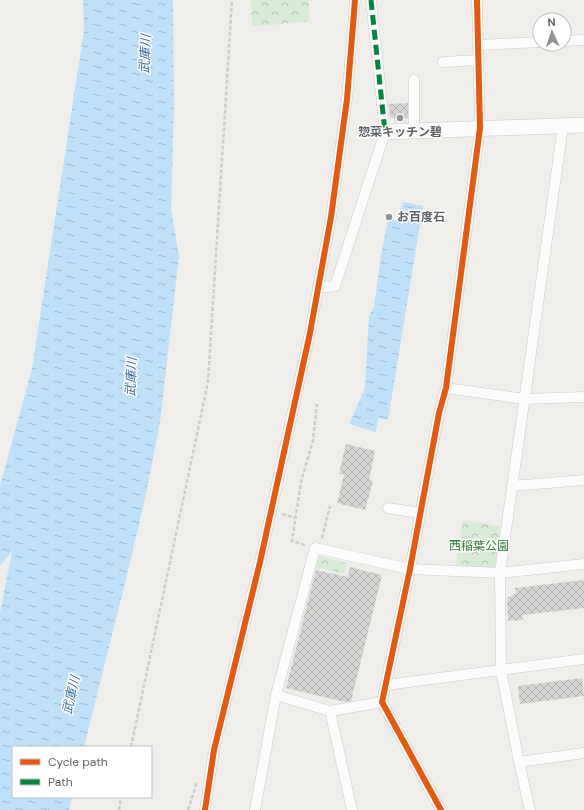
<svg xmlns="http://www.w3.org/2000/svg" width="584" height="810" font-family="'DM Sans','Noto Sans JP',sans-serif">
<style>
.forest{fill:url(#forest-crowns)}
.water{fill:url(#water-ripples)}
.building{fill:url(#building-cross-hatch)}
.lines{fill:none;stroke-linecap:round;stroke-linejoin:round}
.street-casing{stroke:#cbcccc;stroke-width:11}
.secondary-casing{stroke:#cacacb;stroke-width:16}
.path{stroke:#cacfcc;stroke-width:2.5;stroke-dasharray:4 2;stroke-linecap:butt}
.street{stroke:#fdfcfc;stroke-width:10}
.secondary{stroke:#fdfcfc;stroke-width:15}
.quiet{stroke:#00873e;stroke-width:5;stroke-dasharray:10 5;stroke-linecap:butt}
.cycleway-casing{stroke:#fff;stroke-width:8}
.cycleway{stroke:#e8590c;stroke-width:6}
.poi-dot{fill:#919496;stroke:#fff;stroke-width:1.5}
.labels{text-anchor:middle;dominant-baseline:central;stroke-width:3;stroke-linejoin:round;paint-order:stroke}
.poi-label{font-size:12px;font-weight:bold;fill:#5f6368;stroke:#fff}
.park-label{font-size:12px;fill:#348238;stroke:#fff}
.water-label{font-size:13px;font-style:italic;fill:#4174aa;stroke:#fff}
</style>
<defs>
<pattern id="forest-crowns" width="20" height="18" patternUnits="userSpaceOnUse"><rect width="20" height="18" fill="#d8ebd6"/><path d="M2 6a3 3 0 1 1 6 0M12 15a3 3 0 1 1 6 0" fill="none" stroke="#b2c2b1"/></pattern>
<pattern id="water-ripples" width="26" height="14" patternUnits="userSpaceOnUse"><rect width="26" height="14" fill="#bfe0f9"/><path d="M2 4q2-2 4 0t4 0M15 11q2-2 4 0t4 0" fill="none" stroke="#9eb9cd"/></pattern>
<pattern id="building-cross-hatch" width="8" height="8" patternUnits="userSpaceOnUse"><rect width="8" height="8" fill="#d6d5d3"/><path d="M0 0l8 8M0 8l8-8" fill="none" stroke="#b1b0af"/></pattern>
</defs>
<rect width="100%" height="100%" fill="#efeeea"/>
<g class="forest">
<path d="M 251,0 L 309,0 L 309,21 L 252,27 Z"/>
<path d="M 463,520 L 500,526 L 495,566 L 492,568 L 456,566 Z"/>
<path d="M 319,556 L 347,563 L 344,574 L 316,567 Z"/>
</g>
<g class="water">
<path d="M 83,0 L 173,0 L 174,105 L 171,210 L 179,256 L 160,422 L 146,494 L 129,567 L 84,747 L 13,747 L 13,797 L 72,797 L 69,810 L 0,810 L 0,613 L 12,551 L 0,566 L 0,486 L 32,369 L 84,30 Z"/>
<path d="M 403,202 L 423,206 L 388,420 L 378,418 L 376,432 L 349,424 L 365,388 L 369,316 L 374,306 L 381,256 L 388,220 L 399,220 Z"/>
</g>
<g class="building">
<path d="M 408,103 L 408,118 L 405,119 L 405,122 L 395,122 L 394,118 L 390,118 L 389,104 Z"/>
<path d="M 346,444 L 375,451 L 369,480 L 373,481 L 365,510 L 337,503 L 344,475 L 339,474 Z"/>
<path d="M 350,567 L 382,575 L 351,701 L 345,702 L 286,688 L 316,570 L 348,577 Z"/>
<path d="M 584,580 L 584,608 L 522,615 L 523,620 L 508,621 L 507,597 L 513,596 L 513,594 L 516,594 L 515,588 Z"/>
<path d="M 582,678 L 584,696 L 520,704 L 518,686 Z"/>
</g>
<g class="lines">
<defs>
<g id="street">
<path d="M 564,41 L 584,40"/>
<path d="M 478,45 L 540,42"/>
<path d="M 443,62 L 479,60"/>
<path d="M 414,131 L 414,80"/>
<path d="M 318,288 L 335,286 L 385,132 L 371,0"/>
<path d="M 446,388 L 525,399 L 584,397"/>
<path d="M 512,486 L 584,480"/>
<path d="M 388,508 L 420,513"/>
<path d="M 386,685 L 584,659"/>
<path d="M 276,695 L 315,548 L 410,569 L 500,573 L 584,564"/>
<path d="M 330,711 L 352,810"/>
<path d="M 519,762 L 584,753"/>
<path d="M 205,810 L 214,750 L 260,562 L 310,333 L 331,217 L 347,99 L 355,0"/>
<path d="M 255,810 L 276,695 L 330,711 L 382,702"/>
<path d="M 441,810 L 382,702 L 410,569 L 439,413 L 446,388 L 480,128 L 477,0"/>
<path d="M 530,810 L 519,762 L 501,670 L 500,573 L 563,126"/>
</g>
<path id="secondary" d="M 385,132 L 584,125"/>
</defs>
<use href="#street" class="street-casing"/>
<use href="#secondary" class="secondary-casing"/>
<g class="path">
<path d="M 282,514 L 295,518"/>
<path d="M 322,538 L 330,506"/>
<path d="M 305,545 L 292,541 L 301,482 L 313,440 L 317,404"/>
<path d="M 131,747 L 208,382 L 232,0"/>
<path d="M 119,810 L 121,797"/>
<path d="M 188,810 L 197,782"/>
</g>
<use href="#street" class="street"/>
<use href="#secondary" class="secondary"/>
<path class="quiet" d="M 371,0 L 385,132"/>
<defs>
<g id="cycleway">
<path d="M 205,810 L 214,750 L 260,562 L 310,333 L 331,217 L 347,99 L 355,0"/>
<path d="M 441,810 L 382,702 L 410,569 L 439,413 L 446,388 L 480,128 L 477,0"/>
</g>
</defs>
<use href="#cycleway" class="cycleway-casing"/>
<use href="#cycleway" class="cycleway"/>
</g>
<g class="poi-dot">
<circle cx="400" cy="118" r="4"/>
<circle cx="389" cy="217" r="4"/>
</g>
<g class="labels">
<g class="poi-label">
<text x="400" y="132">惣菜キッチン碧</text>
<text x="397" y="217" text-anchor="start">お百度石</text>
</g>
<g class="park-label">
<text x="479" y="546">西稲葉公園</text>
</g>
<g class="water-label">
<text transform="translate(145 54) rotate(-87)">武庫川</text>
<text transform="translate(131 377) rotate(-87)">武庫川</text>
<text transform="translate(71 695) rotate(-77)">武庫川</text>
</g>
</g>
<rect x="12" y="746" width="140" height="52" fill="#ffffff" stroke="#bfc1c3"/>
<rect x="20" y="759" width="20" height="6" fill="#e8590c" stroke="#bfc1c3"/>
<text x="48" y="766" font-size="12" fill="#5f6368">Cycle path</text>
<rect x="20" y="779" width="20" height="6" fill="#00873e" stroke="#bfc1c3"/>
<text x="48" y="786" font-size="12" fill="#5f6368">Path</text>
<g transform="translate(552 32) rotate(357)"><circle r="19" fill="#ffffff" stroke="#bfc1c3"/>
<path d="M0-3L7 15L0 10L-7 15Z" fill="#919496"/>
<text y="-6" font-size="11" font-weight="bold" text-anchor="middle" fill="#5f6368">N</text>
</g>
</svg>
